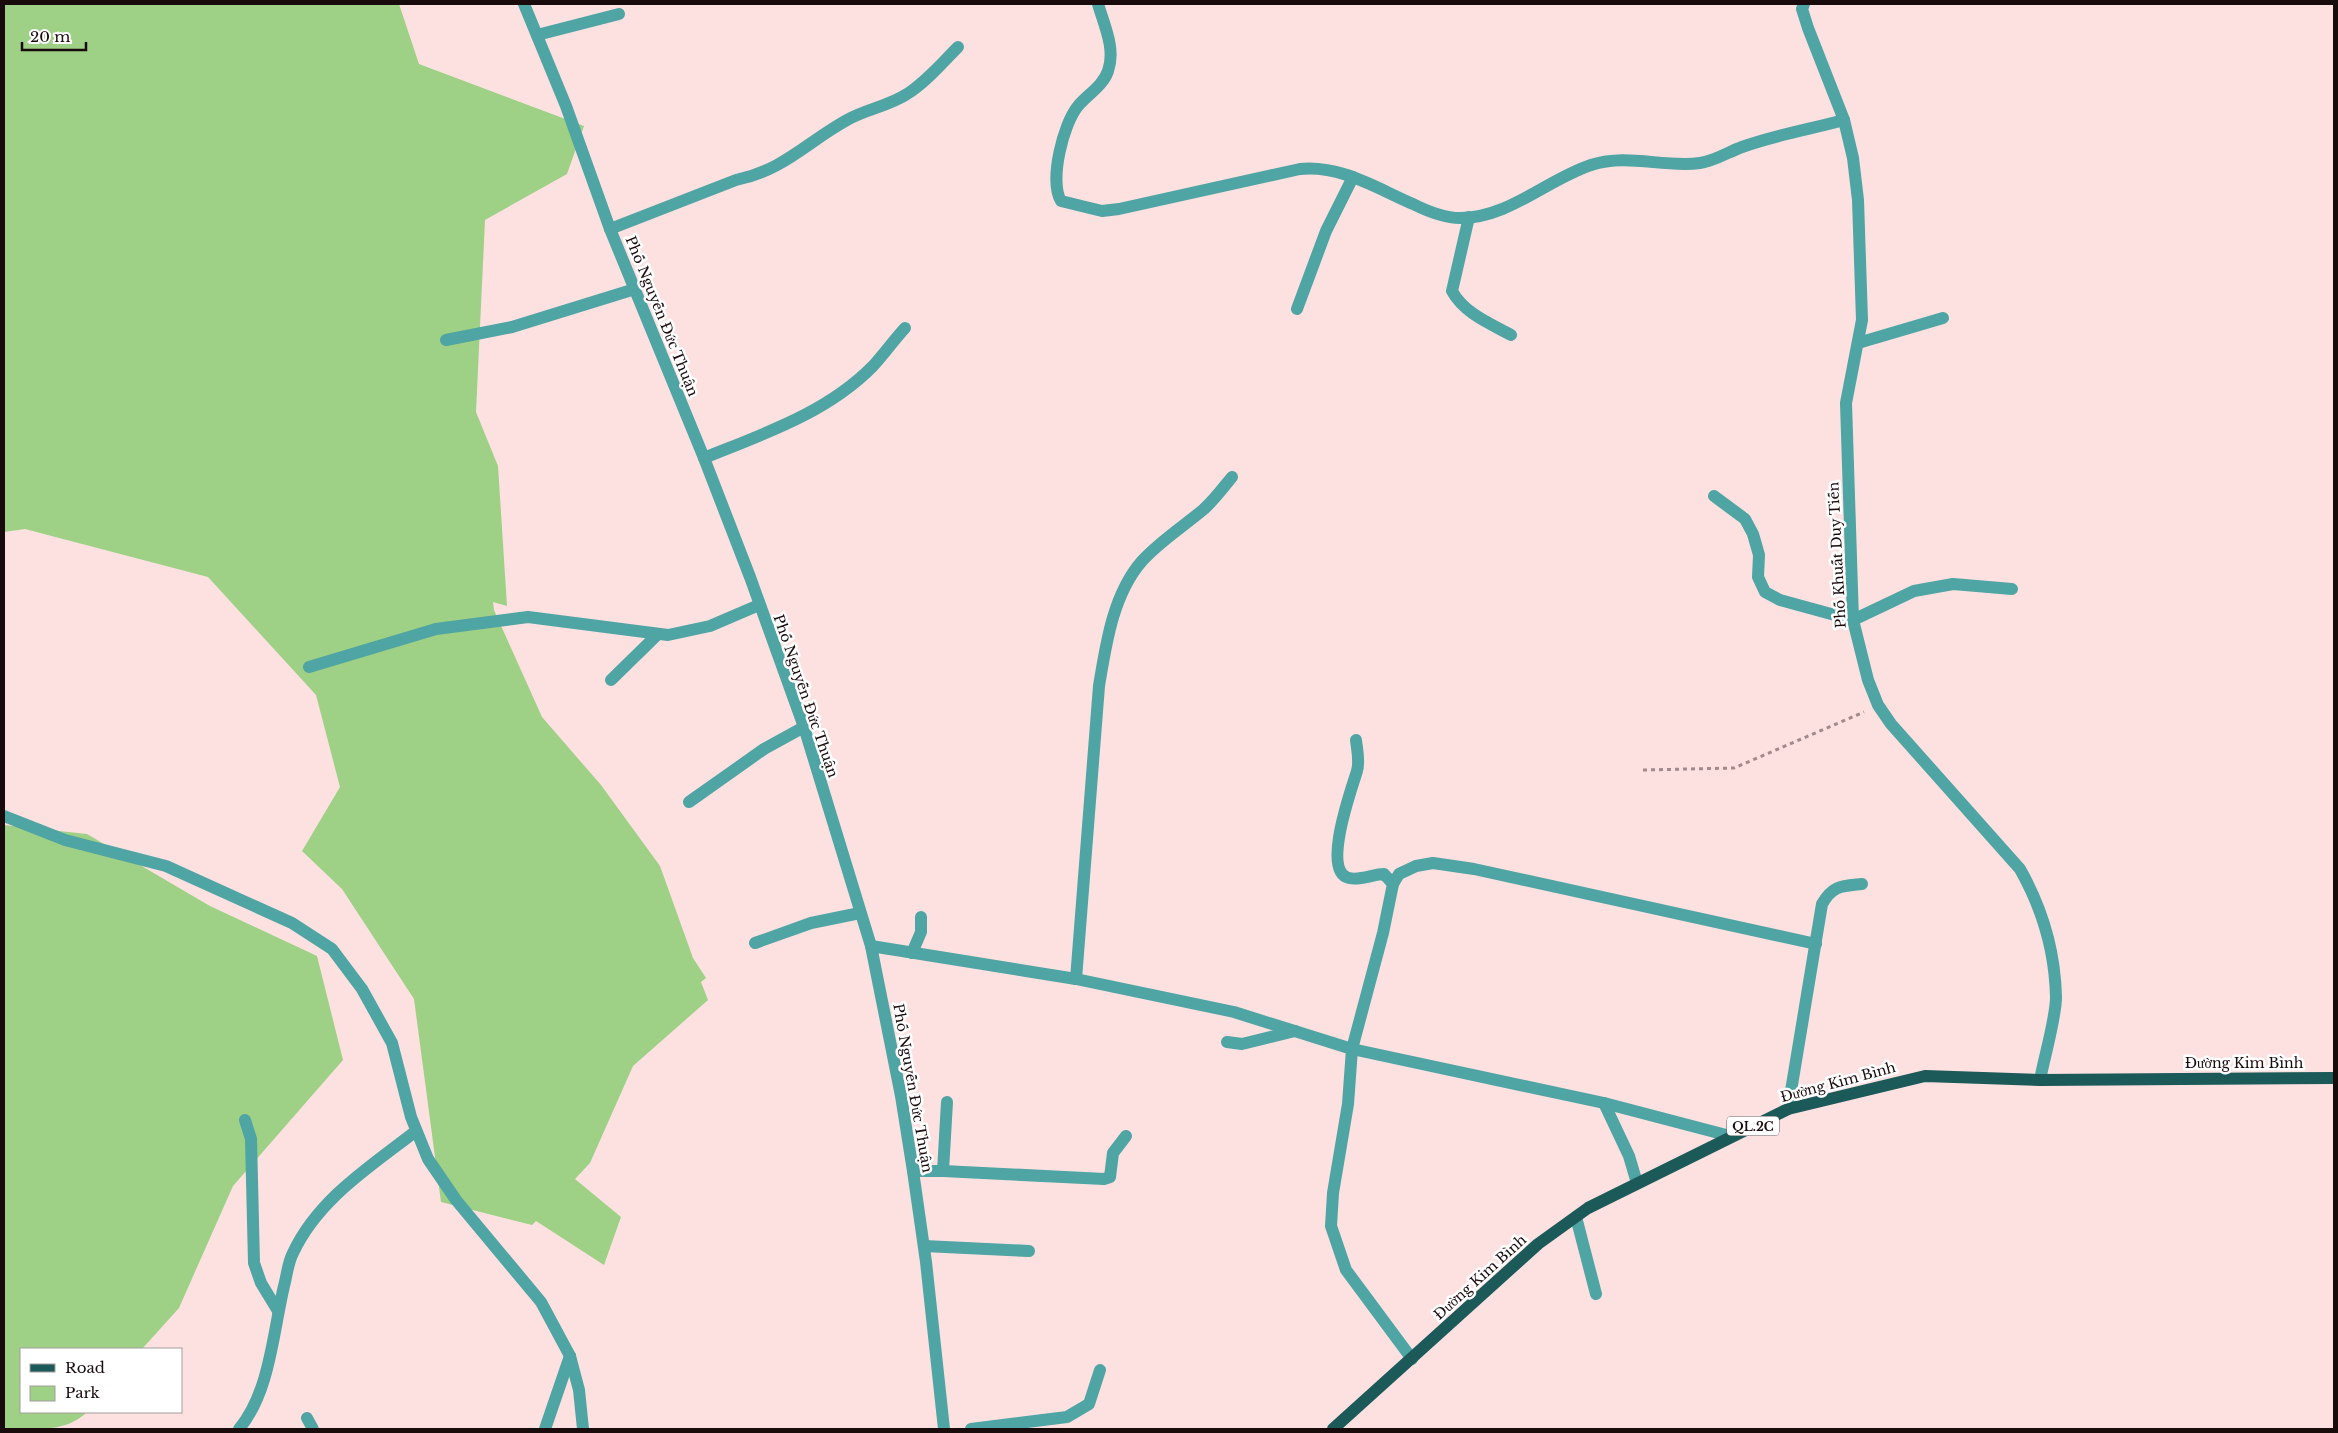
<svg xmlns="http://www.w3.org/2000/svg" width="2338" height="1433" font-family="'Libre Baskerville',serif">
<style>
.green{fill:#9ed086}
.lines{fill:none;stroke-linecap:round;stroke-linejoin:round}
.path{stroke:#a18a8b;stroke-width:3;stroke-dasharray:4 4;stroke-linecap:butt}
.minor{stroke:#4fa4a4;stroke-width:12}
.major{stroke:#1c5a5a;stroke-width:12}
.labels{text-anchor:middle;dominant-baseline:central;stroke-width:5;stroke-linejoin:round;paint-order:stroke}
.shield{fill:#fff;stroke:#5e5454;stroke-width:1}
.shield-label{font-size:12px;font-weight:bold;fill:#190a0b}
.street-label{font-size:14px;fill:#190a0b;stroke:#fff}
</style>
<rect width="100%" height="100%" fill="#fde1e1"/>
<g class="green">
<path d="M 4,4 L 399,4 L 419,64 L 584,126 L 567,174 L 485,220 L 476,412 L 498,466 L 507,606 L 493,602 L 494,610 L 542,717 L 601,785 L 660,866 L 693,958 L 706,978 L 701,982 L 708,1000 L 633,1066 L 590,1163 L 575,1179 L 621,1217 L 604,1265 L 536,1221 L 532,1225 L 441,1202 L 414,999 L 342,889 L 302,851 L 340,787 L 316,695 L 208,577 L 25,529 L 4,532 Z"/>
<path d="M 4,825 L 87,834 L 210,906 L 317,956 L 343,1060 L 233,1186 L 179,1308 L 142,1349 L 21,1349 L 21,1412 L 87,1412 C 66,1433 34,1429 4,1429 Z"/>
</g>
<g class="lines">
<path class="path" d="M 1643,770 L 1734,768 L 1864,712"/>
<g class="minor">
<path d="M 524,4 L 566,106 L 610,229 L 704,458 L 750,577 L 804,727 L 871,946 L 901,1096 L 913,1171 L 926,1262 L 944,1429"/>
<path d="M 1098,4 C 1104,25 1116,49 1108,71 C 1103,86 1087,95 1078,106 C 1063,124 1049,181 1061,201 L 1102,211 L 1119,209 L 1300,169 C 1341,165 1376,188 1413,204 C 1427,211 1444,218 1460,218 C 1509,218 1546,180 1591,165 C 1628,153 1663,168 1700,163 C 1715,161 1728,152 1742,147 C 1775,135 1811,129 1844,120"/>
<path d="M 1804,4 L 1802,9 L 1808,28 L 1844,120 L 1853,158 L 1858,200 L 1862,320 L 1846,403 L 1853,620 L 1868,680 L 1878,705 L 1891,724 L 2020,869 C 2042,908 2055,952 2056,997 C 2056,1018 2044,1058 2040,1080"/>
<path d="M 537,35 L 619,14"/>
<path d="M 1469,217 L 1452,291 C 1464,313 1489,323 1511,335"/>
<path d="M 610,229 L 736,180 C 784,170 807,142 847,120 C 866,109 889,106 907,94 C 926,82 942,63 958,47"/>
<path d="M 1297,309 L 1326,231 L 1353,177"/>
<path d="M 446,340 L 512,327 L 635,289"/>
<path d="M 1858,343 L 1943,318"/>
<path d="M 704,458 C 763,434 827,413 873,366 C 884,354 894,340 905,328"/>
<path d="M 1714,496 L 1745,519 L 1753,534 L 1759,555 L 1758,577 L 1765,592 L 1780,600 L 1853,620 L 1914,591 L 1953,584 L 2012,589"/>
<path d="M 309,667 L 436,629 L 528,617 L 668,635 L 710,626 L 759,605"/>
<path d="M 611,680 L 658,634"/>
<path d="M 1356,740 C 1357,750 1360,761 1357,771 C 1352,788 1321,872 1349,878 C 1360,881 1373,874 1384,874 L 1393,884"/>
<path d="M 689,802 L 764,749 L 804,727"/>
<path d="M 4,816 L 65,840 L 166,866 L 292,923 L 332,949 L 362,989 L 392,1043 L 411,1117 L 428,1159 L 456,1200 L 541,1302 L 570,1356 L 579,1390 L 583,1429"/>
<path d="M 755,943 L 811,923 L 860,913"/>
<path d="M 871,946 L 1076,979 L 1234,1012 L 1352,1049 L 1604,1103 L 1730,1136"/>
<path d="M 912,953 L 921,932 L 921,917"/>
<path d="M 1076,979 L 1099,686 C 1106,644 1113,594 1142,561 C 1160,541 1184,526 1204,509 C 1215,499 1223,488 1232,477"/>
<path d="M 1227,1042 L 1242,1044 L 1295,1031"/>
<path d="M 1604,1103 L 1629,1156 L 1637,1183"/>
<path d="M 1788,1109 L 1822,904 C 1833,885 1842,886 1862,884"/>
<path d="M 245,1120 L 251,1139 L 254,1263 L 261,1283 L 278,1311"/>
<path d="M 913,1171 L 943,1171 L 1104,1179 L 1110,1177 L 1113,1153 L 1126,1136"/>
<path d="M 943,1171 L 947,1102"/>
<path d="M 1576,1217 L 1596,1294"/>
<path d="M 924,1246 L 1029,1251"/>
<path d="M 1412,1359 L 1346,1270 L 1331,1226 L 1333,1193 L 1348,1104 L 1352,1049 L 1383,933 L 1393,884 L 1399,874 L 1416,866 L 1433,863 L 1474,869 L 1816,944"/>
<path d="M 307,1418 L 313,1429"/>
<path d="M 239,1429 C 270,1392 273,1332 284,1286 C 287,1275 288,1262 293,1253 C 318,1199 371,1166 416,1131"/>
<path d="M 545,1429 L 570,1356"/>
<path d="M 971,1429 L 1067,1417 L 1089,1404 L 1100,1370"/>
</g>
<path class="major" d="M 1333,1429 L 1538,1244 L 1588,1208 L 1788,1109 L 1925,1076 L 2040,1080 L 2334,1078"/>
</g>
<g class="labels">
<rect class="shield" x="1727" y="1116.5" width="52" height="19" rx="4"/>
<g class="shield-label">
<text x="1753" y="1126">QL.2C</text>
</g>
<g class="street-label">
<text transform="translate(662 316) rotate(68)">Phố Nguyễn Đức Thuận</text>
<text transform="translate(1837 555) rotate(-93)">Phố Khuất Duy Tiến</text>
<text transform="translate(806 696) rotate(71)">Phố Nguyễn Đức Thuận</text>
<text x="2244" y="1063">Đường Kim Bình</text>
<text transform="translate(1838 1082) rotate(-15)">Đường Kim Bình</text>
<text transform="translate(913 1088) rotate(80)">Phố Nguyễn Đức Thuận</text>
<text transform="translate(1480 1277) rotate(-42)">Đường Kim Bình</text>
</g>
</g>
<rect width="2338" height="1433" fill="none" stroke="#190a0b" stroke-width="10"/>
<rect x="20" y="1348" width="162" height="65" fill="#ffffff" stroke="#a39d9d"/>
<rect x="30" y="1364" width="25" height="8" fill="#1c5a5a" stroke="#a39d9d"/>
<text x="65" y="1373" font-size="15" fill="#190a0b">Road</text>
<rect x="30" y="1386" width="25" height="15" fill="#9ed086" stroke="#a39d9d"/>
<text x="65" y="1398" font-size="15" fill="#190a0b">Park</text>
<path d="M22 42v8h64v-8" fill="none" stroke="#190a0b" stroke-width="2.5"/>
<text x="30" y="42" font-size="15" fill="#190a0b" stroke="#ffffff" stroke-width="4" paint-order="stroke">20 m</text>
</svg>
